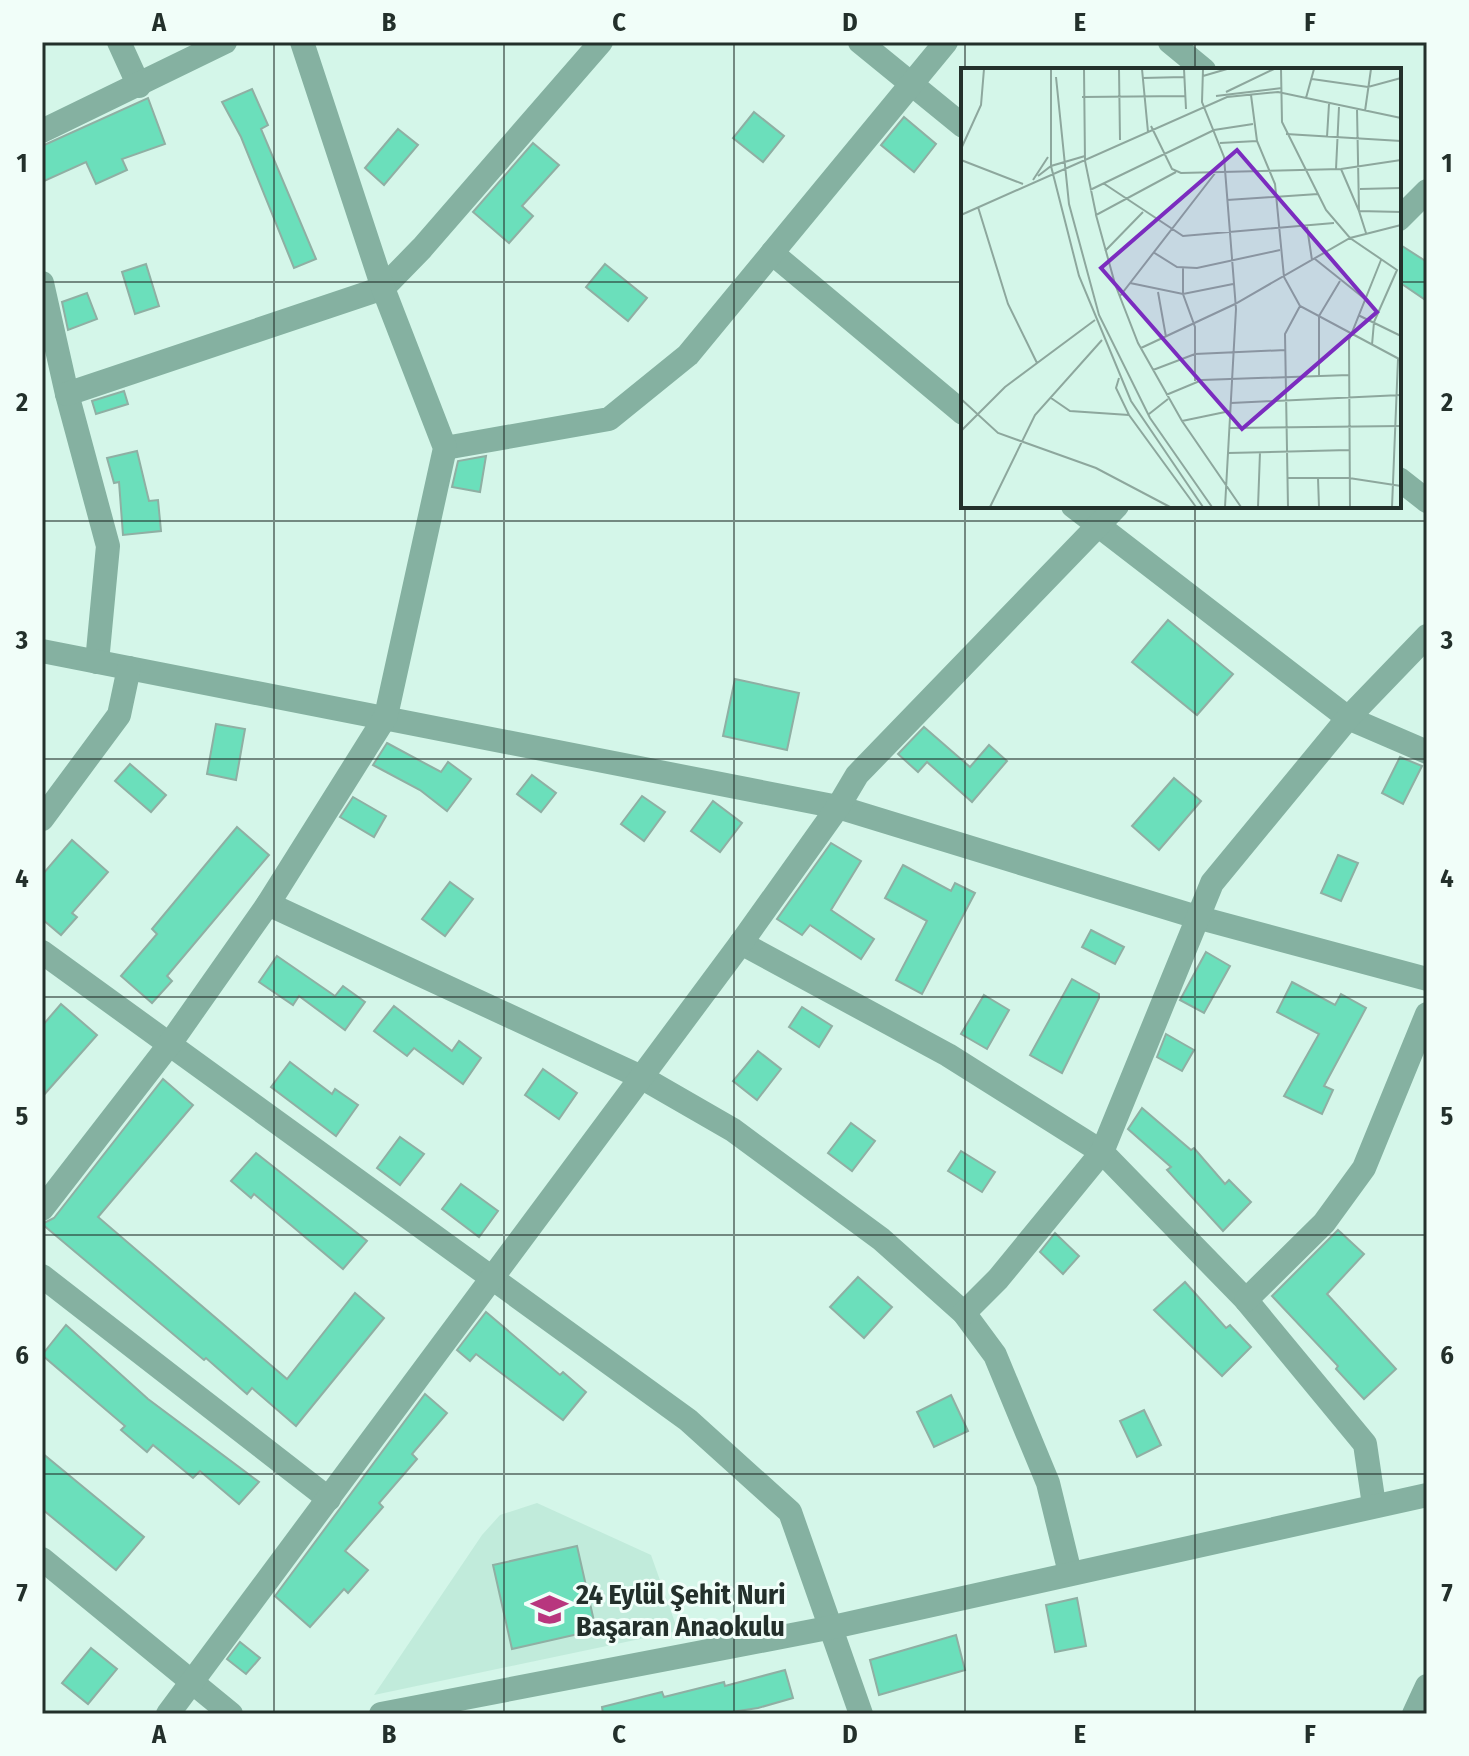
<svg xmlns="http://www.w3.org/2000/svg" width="1469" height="1756" font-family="'Fira Sans Condensed',sans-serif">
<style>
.built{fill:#c1ebdb}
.building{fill:#6bdfbb;stroke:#8fafa3;stroke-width:2}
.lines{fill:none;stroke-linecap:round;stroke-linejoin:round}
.minor{stroke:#85b1a1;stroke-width:24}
.grid{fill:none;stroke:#23302b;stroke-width:2;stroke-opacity:0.55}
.labels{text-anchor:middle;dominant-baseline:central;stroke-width:6;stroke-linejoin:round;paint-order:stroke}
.poi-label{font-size:28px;font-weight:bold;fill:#23302b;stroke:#f1fef9;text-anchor:start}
.inset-road{fill:none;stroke:#8da79d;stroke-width:2}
.view{fill:#7b2cbf;fill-opacity:0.15;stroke:#7b2cbf;stroke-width:4}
.inset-edge{fill:none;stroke:#23302b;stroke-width:4}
.neatline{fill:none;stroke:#23302b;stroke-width:3}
.grid-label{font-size:26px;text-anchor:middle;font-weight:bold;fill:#23302b}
</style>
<rect width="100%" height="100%" fill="#d4f6e9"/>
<path class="built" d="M 537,1503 L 651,1555 L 678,1631 L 374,1695 L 482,1535 L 500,1515 Z"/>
<g class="building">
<path d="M 252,89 L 268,125 L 261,129 L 316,259 L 294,268 L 241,137 L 222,102 Z"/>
<path d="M 148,98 L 165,144 L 122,159 L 127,170 L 96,184 L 86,162 L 42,182 L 42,146 Z"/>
<path d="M 754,112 L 784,136 L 763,162 L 733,138 Z"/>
<path d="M 904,117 L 936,144 L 914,172 L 881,145 Z"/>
<path d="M 398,129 L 418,145 L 384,185 L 365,168 Z"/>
<path d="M 533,143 L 559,165 L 522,206 L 533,216 L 509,243 L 473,212 Z"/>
<path d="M 1399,244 L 1427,262 L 1427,301 L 1399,282 Z"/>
<path d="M 146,264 L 159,306 L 135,314 L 122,272 Z"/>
<path d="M 605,264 L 647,298 L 628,321 L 586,287 Z"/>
<path d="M 87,293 L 97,319 L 68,330 L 62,302 Z"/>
<path d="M 124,391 L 128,404 L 96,414 L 92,401 Z"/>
<path d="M 137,451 L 149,501 L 158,500 L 161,531 L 123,535 L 119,482 L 114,483 L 107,458 Z"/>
<path d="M 486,456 L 480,492 L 452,487 L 458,461 Z"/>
<path d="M 1168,620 L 1233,674 L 1197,715 L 1132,662 Z"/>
<path d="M 735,679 L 799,693 L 787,750 L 723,736 Z"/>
<path d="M 216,724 L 245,729 L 236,780 L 207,774 Z"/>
<path d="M 924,727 L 970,767 L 989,745 L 1007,761 L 972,802 L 927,762 L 918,772 L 898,754 Z"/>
<path d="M 387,743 L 441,772 L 448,762 L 471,779 L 447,811 L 420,790 L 373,765 Z"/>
<path d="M 1400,757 L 1422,766 L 1403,804 L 1382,793 Z"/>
<path d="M 130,764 L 166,795 L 151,812 L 115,781 Z"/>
<path d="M 532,775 L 556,793 L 541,812 L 517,794 Z"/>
<path d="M 1174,778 L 1201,801 L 1159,850 L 1132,826 Z"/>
<path d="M 642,796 L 665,812 L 644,841 L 621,824 Z"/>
<path d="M 353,797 L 386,816 L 374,837 L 340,817 Z"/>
<path d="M 713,801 L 742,823 L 720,852 L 691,831 Z"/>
<path d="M 237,827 L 269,855 L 167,976 L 172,981 L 152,1003 L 121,976 L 157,934 L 152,929 Z"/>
<path d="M 72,840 L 108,872 L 72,913 L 77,917 L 61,935 L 42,919 L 42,875 Z"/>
<path d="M 831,843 L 861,861 L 831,910 L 874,939 L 861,959 L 810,925 L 802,935 L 777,919 Z"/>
<path d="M 1338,855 L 1358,863 L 1341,901 L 1321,893 Z"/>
<path d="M 903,865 L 951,891 L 955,883 L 975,893 L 922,994 L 896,980 L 927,921 L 885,898 Z"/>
<path d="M 450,882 L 473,899 L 445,936 L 422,919 Z"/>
<path d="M 1091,930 L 1124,947 L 1115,964 L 1082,947 Z"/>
<path d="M 1206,952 L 1230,966 L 1204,1013 L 1180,1000 Z"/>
<path d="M 277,956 L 335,996 L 343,986 L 365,1002 L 345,1030 L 299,996 L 293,1005 L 259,982 Z"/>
<path d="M 1072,979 L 1099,994 L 1099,998 L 1062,1073 L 1030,1055 Z"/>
<path d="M 1292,982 L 1335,1005 L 1341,994 L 1366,1008 L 1324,1086 L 1333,1090 L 1322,1114 L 1284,1096 L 1319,1034 L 1277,1012 Z"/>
<path d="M 984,995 L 1009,1010 L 987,1049 L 961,1034 Z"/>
<path d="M 61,1004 L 97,1035 L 42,1097 L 42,1026 Z"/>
<path d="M 394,1006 L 452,1051 L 459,1041 L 481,1058 L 463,1084 L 414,1048 L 407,1056 L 374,1031 Z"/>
<path d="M 802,1007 L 832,1026 L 819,1047 L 789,1027 Z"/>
<path d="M 1166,1034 L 1194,1050 L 1182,1071 L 1157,1057 Z"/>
<path d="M 758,1051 L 781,1069 L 757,1100 L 733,1081 Z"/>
<path d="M 290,1062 L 332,1094 L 335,1089 L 358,1105 L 336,1136 L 271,1087 Z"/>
<path d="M 543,1069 L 577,1093 L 559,1119 L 525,1095 Z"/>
<path d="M 163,1079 L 193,1105 L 98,1217 L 287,1379 L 355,1293 L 384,1318 L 296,1426 L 252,1388 L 247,1394 L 206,1358 L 204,1360 L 42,1224 L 54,1218 Z"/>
<path d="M 1142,1108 L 1191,1150 L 1194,1148 L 1225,1184 L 1229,1180 L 1251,1202 L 1223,1231 L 1167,1170 L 1171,1167 L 1128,1129 Z"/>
<path d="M 851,1123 L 875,1141 L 852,1171 L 828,1153 Z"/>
<path d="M 400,1137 L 424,1154 L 400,1185 L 377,1168 Z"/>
<path d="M 961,1151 L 995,1172 L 982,1192 L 948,1171 Z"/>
<path d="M 256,1153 L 367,1241 L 343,1269 L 254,1194 L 251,1198 L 231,1181 Z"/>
<path d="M 461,1184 L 498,1211 L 479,1237 L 442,1209 Z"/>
<path d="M 1338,1230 L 1364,1254 L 1327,1294 L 1396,1369 L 1364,1399 L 1336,1369 L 1338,1366 L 1272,1296 Z"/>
<path d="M 1055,1233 L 1079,1256 L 1063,1274 L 1040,1252 Z"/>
<path d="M 858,1277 L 892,1307 L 864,1338 L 830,1307 Z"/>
<path d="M 1185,1282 L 1226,1328 L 1230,1325 L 1251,1347 L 1222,1376 L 1154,1310 Z"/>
<path d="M 486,1312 L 560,1375 L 563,1372 L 586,1392 L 563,1420 L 476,1354 L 470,1361 L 457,1350 Z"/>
<path d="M 66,1325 L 148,1399 L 259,1482 L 239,1504 L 200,1471 L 193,1478 L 153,1445 L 147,1452 L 121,1430 L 125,1426 L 42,1355 Z"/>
<path d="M 425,1394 L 447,1413 L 412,1454 L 417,1459 L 379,1503 L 383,1507 L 345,1551 L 368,1570 L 348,1593 L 344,1589 L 310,1627 L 275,1596 Z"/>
<path d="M 951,1395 L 968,1431 L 934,1447 L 917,1412 Z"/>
<path d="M 1144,1410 L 1161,1445 L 1137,1457 L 1120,1421 Z"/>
<path d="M 42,1453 L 144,1537 L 116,1570 L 42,1509 Z"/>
<path d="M 577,1546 L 596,1630 L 512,1649 L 493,1565 Z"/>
<path d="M 1077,1598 L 1086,1646 L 1055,1652 L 1046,1605 Z"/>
<path d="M 956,1635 L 965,1670 L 879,1695 L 870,1660 Z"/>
<path d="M 240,1642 L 260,1658 L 246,1674 L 227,1659 Z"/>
<path d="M 91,1648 L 117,1669 L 88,1704 L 62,1683 Z"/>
<path d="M 785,1670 L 793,1698 L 758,1708 L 718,1714 L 603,1714 L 602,1707 L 662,1692 L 664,1697 L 724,1682 L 725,1686 Z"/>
</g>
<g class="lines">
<g class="minor">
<path d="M 119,42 L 139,86"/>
<path d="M 860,42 L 963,126"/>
<path d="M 1170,42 L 1204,70"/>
<path d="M 42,131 L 225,42"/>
<path d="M 1399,219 L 1427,191"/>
<path d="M 772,253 L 963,413"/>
<path d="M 42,283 L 67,394 L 108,546 L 97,662"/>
<path d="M 67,394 L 383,288 L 422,248 L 601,42"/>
<path d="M 445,448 L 609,419 L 688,355 L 946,42"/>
<path d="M 1399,479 L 1427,501"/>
<path d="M 1073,506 L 1348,718 L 1427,752"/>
<path d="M 42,651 L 838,807 L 1200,918 L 1427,979"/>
<path d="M 42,819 L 119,715 L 129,668"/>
<path d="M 268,904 L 641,1077 L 733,1130 L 881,1239 L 964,1313 L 995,1355 L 1048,1483 L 1070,1573"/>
<path d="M 741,943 L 948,1055 L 1102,1152 L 1246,1300 L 1365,1444 L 1374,1505"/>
<path d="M 42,952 L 688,1420 L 790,1512 L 861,1714"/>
<path d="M 42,1209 L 169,1045 L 268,904 L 386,716 L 445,448 L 383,288 L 302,42"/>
<path d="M 42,1276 L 329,1499"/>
<path d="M 1246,1300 L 1324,1223 L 1364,1168 L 1427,1014"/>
<path d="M 964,1313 L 998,1279 L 1102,1152 L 1212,883 L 1348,718 L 1427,636"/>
<path d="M 42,1559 L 231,1714"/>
<path d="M 168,1714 L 741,943 L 838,807 L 857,775 L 1117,506"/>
<path d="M 381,1714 L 833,1627 L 1427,1495"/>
<path d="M 1414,1714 L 1427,1686"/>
</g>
</g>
<path class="grid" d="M 274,42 L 274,1714M 504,42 L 504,1714M 734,42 L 734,1714M 965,42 L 965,70M 1195,42 L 1195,70M 42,282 L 963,282M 1399,282 L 1427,282M 965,506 L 965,1714M 1195,506 L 1195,1714M 42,521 L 1427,521M 42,759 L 1427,759M 42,997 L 1427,997M 42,1235 L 1427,1235M 42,1474 L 1427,1474"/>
<defs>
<symbol id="school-bare" viewBox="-9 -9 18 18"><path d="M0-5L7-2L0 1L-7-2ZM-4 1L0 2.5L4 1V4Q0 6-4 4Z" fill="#b8367e" stroke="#f1fef9" stroke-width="2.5" paint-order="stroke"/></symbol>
</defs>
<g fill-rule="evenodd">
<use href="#school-bare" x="524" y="1584" width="51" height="51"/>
</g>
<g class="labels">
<g class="poi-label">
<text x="576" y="1594">24 Eylül Şehit Nuri<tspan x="576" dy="32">Başaran Anaokulu</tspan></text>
</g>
</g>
<g transform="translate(961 68)">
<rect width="440" height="440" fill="#d4f6e9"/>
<path class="inset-road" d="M 90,1 L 90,98 L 118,208 L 170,333 L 242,439M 123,1 L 124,93 L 135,146M 158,1 L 159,72M 181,1 L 187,64M 223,1 L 225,41M 242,1 L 241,34 L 263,89 L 275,241 L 264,439M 320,1 L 321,54 L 365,142 L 389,170 L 436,202 L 413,254 L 411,277M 242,8 L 266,1M 95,9 L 108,136 L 138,247 L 189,350 L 251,439M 182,10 L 223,9M 351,11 L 407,19 L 440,10M 265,24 L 313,1M 290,27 L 296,73 L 314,116 L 323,209 L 339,238 L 440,292M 255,28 L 321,20M 121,29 L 224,28M 345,30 L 353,1M 396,41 L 398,143 L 405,165M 404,43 L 410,1M 190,58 L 211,101 L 220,105 L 380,101 L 440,92M 325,66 L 440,73M 366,69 L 368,36M 259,75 L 296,73M 0,81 L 20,37 L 23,1M 0,92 L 62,116M 375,101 L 378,39M 380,101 L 398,143 L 440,144M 215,104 L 135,147 L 154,216 L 177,275 L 221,353 L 280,439M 77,108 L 90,98 L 124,88M 72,112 L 87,89M 142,115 L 222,168 L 373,155M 399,121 L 440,120M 129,122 L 253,62 L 292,56M 266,132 L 357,126M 17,139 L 47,236 L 76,295M 0,147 L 266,29 L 317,24 L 440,50M 346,159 L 351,192M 144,183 L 182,144M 192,184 L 216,199 L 236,200 L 319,182M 354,191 L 404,231M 222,200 L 222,226 L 234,259 L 234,313M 169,215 L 222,226 L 272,216M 197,224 L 205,269M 159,228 L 255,104M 397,247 L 440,268M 180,280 L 274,236 L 389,170 L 440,157M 192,302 L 234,286 L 325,282M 358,308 L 358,248 L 379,213M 158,310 L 155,320 L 168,347 L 235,439M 205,327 L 241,312 L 388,307M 90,330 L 109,343 L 168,347M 0,331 L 37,365 L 135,400 L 209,439M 270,335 L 440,327M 188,346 L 207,331M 221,353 L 269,343M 268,360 L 440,358M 0,363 L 44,319 L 134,252M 267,385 L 388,382M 327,410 L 388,410 L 440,418M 357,410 L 358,439M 29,439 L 74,347 L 141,272M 297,439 L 299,384M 327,439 L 324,266 L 339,238M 389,439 L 388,272 L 420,192M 431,439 L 437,291"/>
<path class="view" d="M 276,82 L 416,244 L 281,361 L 140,200 Z"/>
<rect width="440" height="440" class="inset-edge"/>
</g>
<rect width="1469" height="1756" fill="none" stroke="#f1fef9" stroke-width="88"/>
<rect x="44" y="44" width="1381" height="1668" class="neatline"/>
<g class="grid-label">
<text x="159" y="31">A</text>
<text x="389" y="31">B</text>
<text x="619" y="31">C</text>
<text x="850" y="31">D</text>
<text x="1080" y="31">E</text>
<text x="1310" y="31">F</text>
<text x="22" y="172">1</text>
<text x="1447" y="172">1</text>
<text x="22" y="411">2</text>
<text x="1447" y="411">2</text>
<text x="22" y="649">3</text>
<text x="1447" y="649">3</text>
<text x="22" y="887">4</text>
<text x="1447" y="887">4</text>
<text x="22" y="1125">5</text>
<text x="1447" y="1125">5</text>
<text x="22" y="1364">6</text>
<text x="1447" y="1364">6</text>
<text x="22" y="1602">7</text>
<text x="1447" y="1602">7</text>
<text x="159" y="1743">A</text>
<text x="389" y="1743">B</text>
<text x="619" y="1743">C</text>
<text x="850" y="1743">D</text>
<text x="1080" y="1743">E</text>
<text x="1310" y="1743">F</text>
</g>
</svg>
